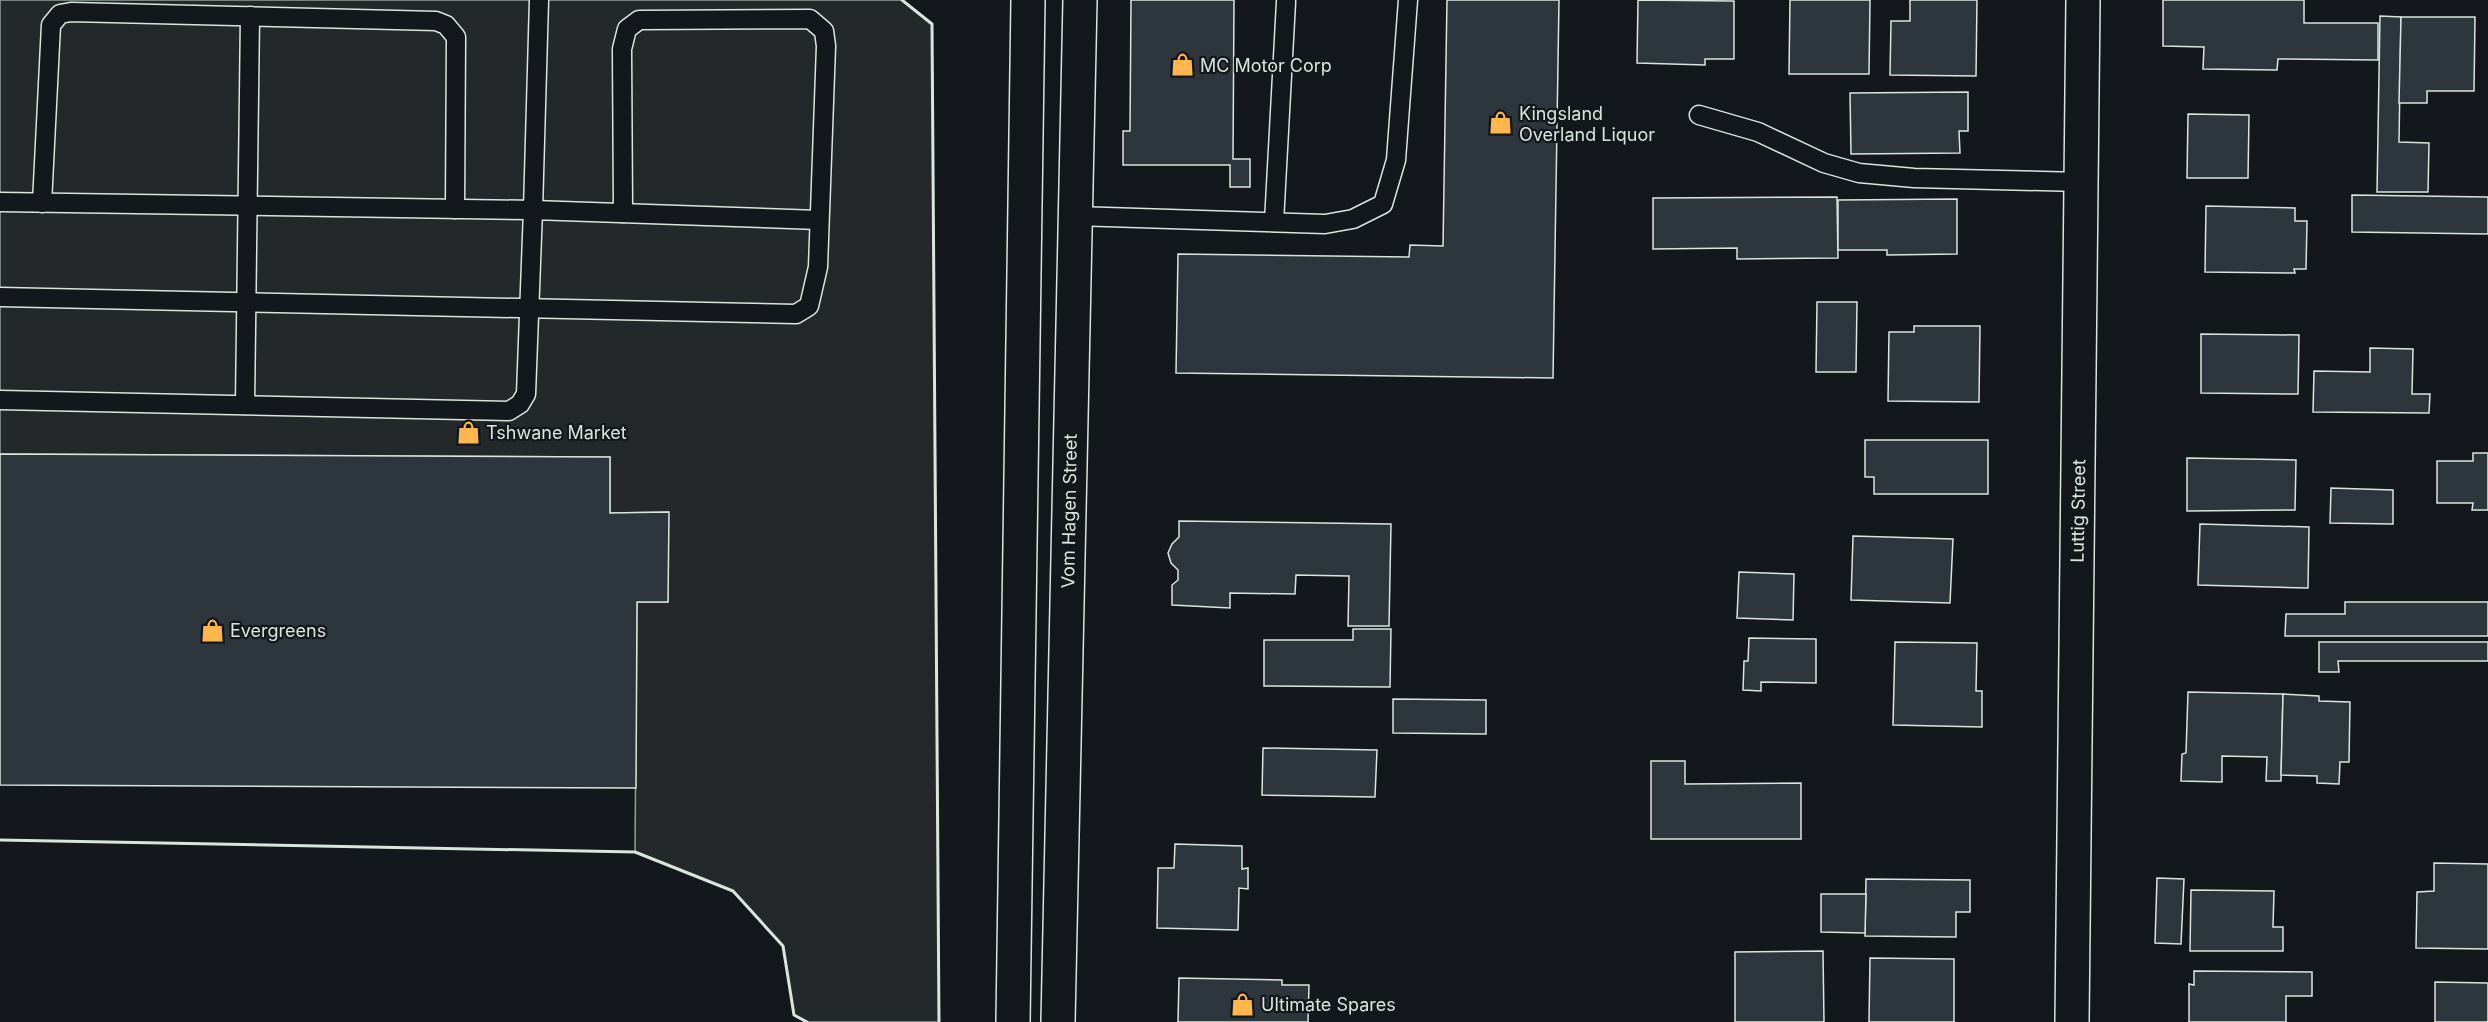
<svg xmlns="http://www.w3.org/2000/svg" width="2488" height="1022" font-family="Inter,sans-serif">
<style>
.parking{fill:#24282b;stroke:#939e99;stroke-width:1.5}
.building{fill:#2c363c;stroke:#d8e6dc;stroke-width:1.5}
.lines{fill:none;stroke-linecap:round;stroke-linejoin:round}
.service-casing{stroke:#d8e6dc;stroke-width:21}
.minor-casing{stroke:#d8e6dc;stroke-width:36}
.primary-casing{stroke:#d8e6dc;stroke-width:36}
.service{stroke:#14181c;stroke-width:18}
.minor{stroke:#14181c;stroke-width:33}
.primary{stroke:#14181c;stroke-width:33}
.wall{stroke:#d8e6dc;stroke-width:3}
.labels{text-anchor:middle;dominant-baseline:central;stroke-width:4.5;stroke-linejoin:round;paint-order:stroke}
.poi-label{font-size:18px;fill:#d8e6dc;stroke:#14181c;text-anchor:start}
.street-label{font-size:18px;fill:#d8e6dc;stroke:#14181c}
</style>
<rect width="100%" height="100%" fill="#14181c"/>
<path class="parking" d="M 0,0 L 902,0 L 932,24 L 939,1022 L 807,1022 L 794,1015 L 783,946 L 733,891 L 635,852 L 637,602 L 668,602 L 668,512 L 610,513 L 610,457 L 0,454 Z"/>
<g class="building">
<path d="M 1131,0 L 1234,0 L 1233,159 L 1250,159 L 1250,187 L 1230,187 L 1230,165 L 1123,165 L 1123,131 L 1130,131 Z"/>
<path d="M 1447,0 L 1559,0 L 1553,378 L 1176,373 L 1178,254 L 1409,257 L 1410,245 L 1443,246 Z"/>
<path d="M 1638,0 L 1734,1 L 1734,59 L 1705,59 L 1705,65 L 1637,63 Z"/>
<path d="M 1790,0 L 1870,0 L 1869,74 L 1789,74 Z"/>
<path d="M 1910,0 L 1977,0 L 1976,76 L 1890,75 L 1891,21 L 1910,21 Z"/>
<path d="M 2163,0 L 2304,0 L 2304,23 L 2378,23 L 2378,60 L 2278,59 L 2277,70 L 2203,69 L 2204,47 L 2163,46 Z"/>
<path d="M 2380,16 L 2401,17 L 2399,142 L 2429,143 L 2428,192 L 2377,192 Z"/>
<path d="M 2401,17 L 2475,17 L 2474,91 L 2427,91 L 2427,103 L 2399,103 Z"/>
<path d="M 1968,92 L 1968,131 L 1959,131 L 1960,153 L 1851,154 L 1850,93 Z"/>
<path d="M 2188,114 L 2249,115 L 2248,178 L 2187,178 Z"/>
<path d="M 2352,195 L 2488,197 L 2488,234 L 2352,232 Z"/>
<path d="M 1837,197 L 1838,258 L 1737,259 L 1737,248 L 1653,249 L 1653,198 Z"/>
<path d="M 1957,199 L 1957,254 L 1887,255 L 1887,250 L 1838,250 L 1838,200 Z"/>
<path d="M 2206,206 L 2295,208 L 2295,221 L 2307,221 L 2306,269 L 2294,269 L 2295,273 L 2205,272 Z"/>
<path d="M 1817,302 L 1857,302 L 1856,372 L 1816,372 Z"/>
<path d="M 1914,326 L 1980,326 L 1979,402 L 1888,401 L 1889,332 L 1914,332 Z"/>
<path d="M 2201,334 L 2299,335 L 2298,394 L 2201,393 Z"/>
<path d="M 2370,348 L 2413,349 L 2412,394 L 2430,394 L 2429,413 L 2313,412 L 2314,371 L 2370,372 Z"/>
<path d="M 1865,440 L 1988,440 L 1988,494 L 1874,494 L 1874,477 L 1865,477 Z"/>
<path d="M 2473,453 L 2488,453 L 2488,510 L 2472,510 L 2473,503 L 2437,503 L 2437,461 L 2473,461 Z"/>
<path d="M 0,454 L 610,457 L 610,513 L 669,512 L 668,602 L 637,602 L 636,788 L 0,785 Z"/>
<path d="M 2187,458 L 2296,460 L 2295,510 L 2187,511 Z"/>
<path d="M 2331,488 L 2393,490 L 2393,524 L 2330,523 Z"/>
<path d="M 1179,521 L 1391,524 L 1389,626 L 1348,626 L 1349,576 L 1296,575 L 1295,594 L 1230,593 L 1230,608 L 1172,605 L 1172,585 L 1178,580 L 1178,570 L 1171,563 L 1168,553 L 1172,544 L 1179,537 Z"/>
<path d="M 2200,524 L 2309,527 L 2308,588 L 2198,585 Z"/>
<path d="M 1853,536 L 1953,539 L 1950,603 L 1851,600 Z"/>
<path d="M 1739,572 L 1794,574 L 1793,620 L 1737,618 Z"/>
<path d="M 2345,602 L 2488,602 L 2488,636 L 2285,636 L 2286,614 L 2345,614 Z"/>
<path d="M 1353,629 L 1391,629 L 1390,687 L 1264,686 L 1264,640 L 1353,640 Z"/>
<path d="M 1749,638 L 1816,639 L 1816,683 L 1761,682 L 1761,691 L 1743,690 L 1744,661 L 1748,661 Z"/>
<path d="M 1895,642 L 1977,643 L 1976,691 L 1982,691 L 1982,727 L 1893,725 Z"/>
<path d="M 2319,642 L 2488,642 L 2488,661 L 2338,661 L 2339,672 L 2319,672 Z"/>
<path d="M 2188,692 L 2283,694 L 2281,781 L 2266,781 L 2267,757 L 2222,756 L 2222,782 L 2181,781 L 2182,754 L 2186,753 Z"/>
<path d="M 2283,694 L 2319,696 L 2319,701 L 2350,702 L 2349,762 L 2340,762 L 2339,784 L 2317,783 L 2317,776 L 2281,775 Z"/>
<path d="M 1393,699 L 1486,700 L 1486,734 L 1393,733 Z"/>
<path d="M 1263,748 L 1377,750 L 1375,797 L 1262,795 Z"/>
<path d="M 1651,761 L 1685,761 L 1685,784 L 1801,783 L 1801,839 L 1651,839 Z"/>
<path d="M 1175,844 L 1242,846 L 1242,869 L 1248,868 L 1248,889 L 1239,888 L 1238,930 L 1157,928 L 1158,868 L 1174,868 Z"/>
<path d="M 2434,863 L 2488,864 L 2488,949 L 2416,948 L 2417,892 L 2434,891 Z"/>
<path d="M 2157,878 L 2184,879 L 2181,944 L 2155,943 Z"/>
<path d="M 1866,879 L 1970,880 L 1970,912 L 1956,912 L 1956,937 L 1865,936 Z"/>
<path d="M 2191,890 L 2274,891 L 2273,927 L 2283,927 L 2283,951 L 2190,951 Z"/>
<path d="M 1821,894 L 1866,894 L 1865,933 L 1821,932 Z"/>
<path d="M 1823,951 L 1824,1022 L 1735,1022 L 1735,952 Z"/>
<path d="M 1870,958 L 1954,959 L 1954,1022 L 1869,1022 Z"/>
<path d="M 2194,971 L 2312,972 L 2312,996 L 2286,996 L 2286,1022 L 2189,1022 L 2189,984 L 2194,985 Z"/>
<path d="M 1179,978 L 1282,980 L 1282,985 L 1309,985 L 1308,1022 L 1178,1022 Z"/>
<path d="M 2435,982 L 2488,983 L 2488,1022 L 2435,1022 Z"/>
</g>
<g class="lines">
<defs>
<g id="service">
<path d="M 1699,115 L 1758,132 L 1824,163 L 1859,173 L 1914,178 L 2081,182"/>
<path d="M 0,202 L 533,210 L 539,0"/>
<path d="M 42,203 L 51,25 L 60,14 L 71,12 L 436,21 L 446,25 L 456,37 L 455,209"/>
<path d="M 1075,216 L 1325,224 L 1353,219 L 1383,204 L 1396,160 L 1408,0"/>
<path d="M 1274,222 L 1286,2"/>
<path d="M 0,297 L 796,314 L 809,306 L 818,267 L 826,46 L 824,31 L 810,19 L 639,20 L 627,29 L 622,49 L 623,213"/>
<path d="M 0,400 L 509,411 L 520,404 L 526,394 L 533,210 L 819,220"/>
<path d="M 245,405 L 250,16"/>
</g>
<path id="minor" d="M 2072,1022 L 2083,0"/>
<g id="primary">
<path d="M 1013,1022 L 1028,0"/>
<path d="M 1058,1022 L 1080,0"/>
</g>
</defs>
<use href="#service" class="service-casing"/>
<use href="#minor" class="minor-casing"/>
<use href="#primary" class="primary-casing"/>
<use href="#service" class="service"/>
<use href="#minor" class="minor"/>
<use href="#primary" class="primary"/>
<g class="wall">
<path d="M 902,0 L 932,24 L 939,1022"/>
<path d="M 0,840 L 635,852 L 733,891 L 783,946 L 794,1015 L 807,1022"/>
</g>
</g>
<defs>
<symbol id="shop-bare" viewBox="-9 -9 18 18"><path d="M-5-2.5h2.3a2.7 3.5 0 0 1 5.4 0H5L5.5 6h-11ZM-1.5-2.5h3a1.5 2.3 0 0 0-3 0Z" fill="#ffb74d" stroke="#14181c" stroke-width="2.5" paint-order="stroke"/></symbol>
</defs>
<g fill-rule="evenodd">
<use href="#shop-bare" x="1166" y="48" width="33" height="33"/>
<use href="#shop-bare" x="1484" y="106" width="33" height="33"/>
<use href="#shop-bare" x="452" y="416" width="33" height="33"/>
<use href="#shop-bare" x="196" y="614" width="33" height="33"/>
<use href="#shop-bare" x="1226" y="988" width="33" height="33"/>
</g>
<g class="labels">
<g class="poi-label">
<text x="1200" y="65">MC Motor Corp</text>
<text x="1519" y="113">Kingsland<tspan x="1519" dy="21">Overland Liquor</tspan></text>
<text x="486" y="432">Tshwane Market</text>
<text x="230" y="630">Evergreens</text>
<text x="1261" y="1004">Ultimate Spares</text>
</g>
<g class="street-label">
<text transform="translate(1069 511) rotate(-89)">Vom Hagen Street</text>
<text transform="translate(2078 511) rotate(-89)">Luttig Street</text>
</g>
</g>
</svg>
